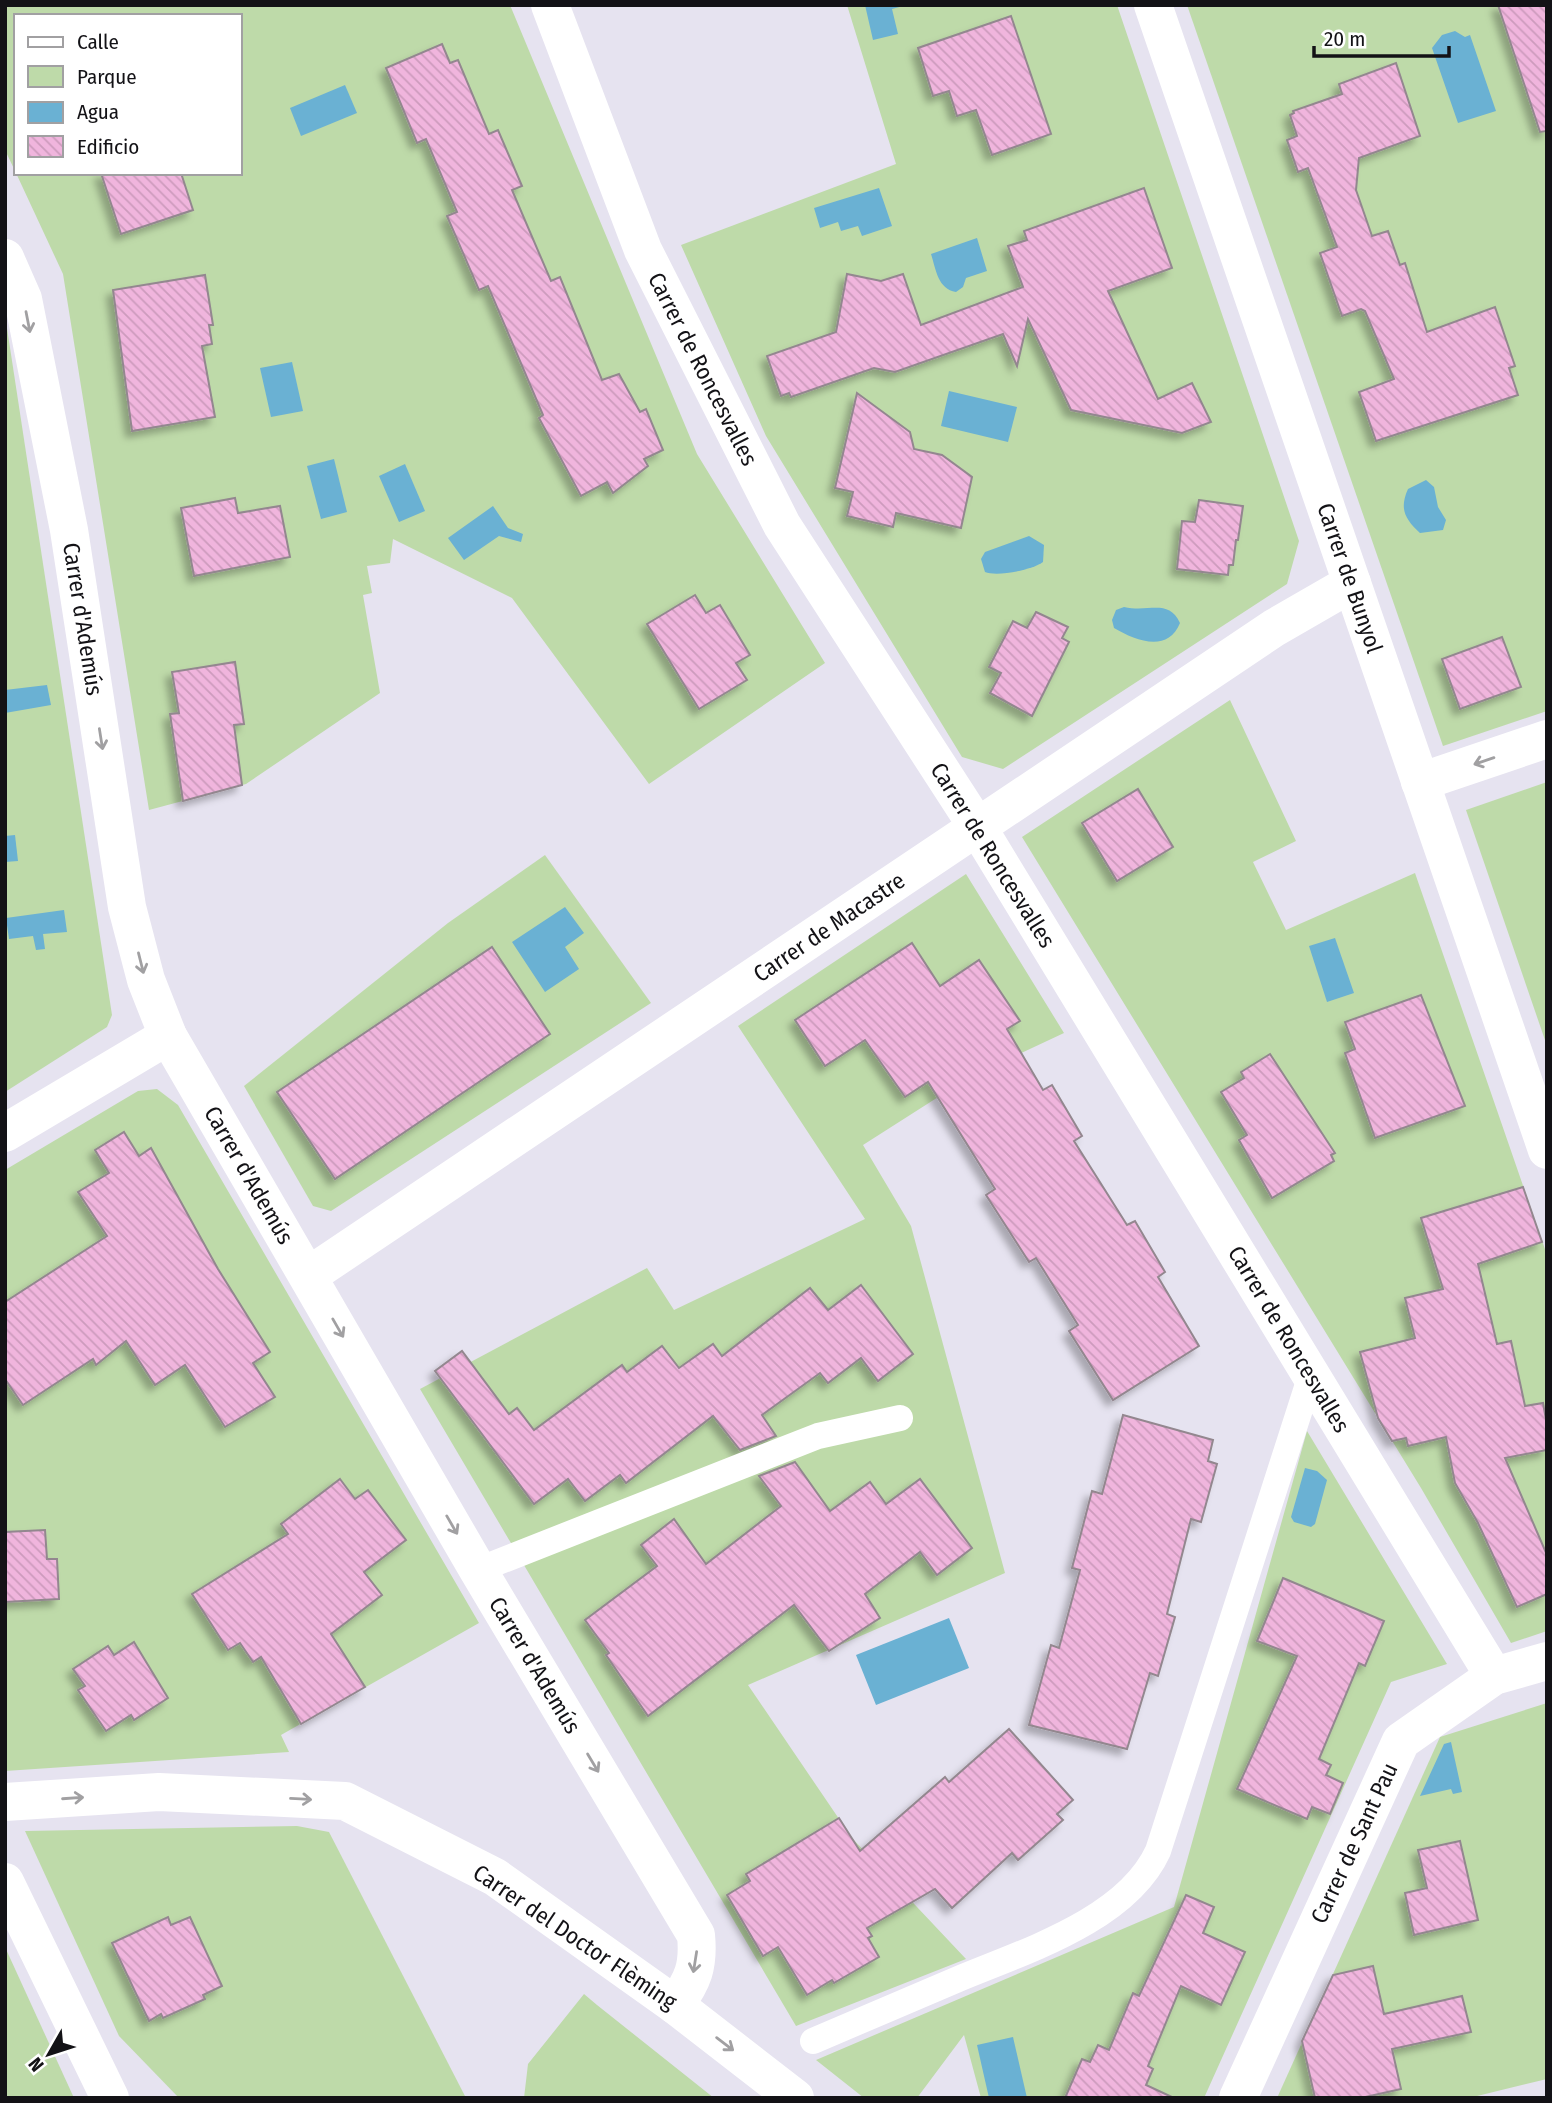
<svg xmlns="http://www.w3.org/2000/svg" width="1552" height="2103" font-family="'Fira Sans Condensed',sans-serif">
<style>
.green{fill:#bedaa9}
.water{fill:#6ab1d3}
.building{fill:url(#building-back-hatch);stroke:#93878f;stroke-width:2;filter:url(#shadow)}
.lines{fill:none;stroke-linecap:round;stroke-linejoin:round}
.lane{stroke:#fff;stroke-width:26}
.street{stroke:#fff;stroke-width:38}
.oneway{stroke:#a1a0a2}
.labels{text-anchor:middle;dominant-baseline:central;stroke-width:5;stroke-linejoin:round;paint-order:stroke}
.street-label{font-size:23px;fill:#131216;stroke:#fff}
</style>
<defs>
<pattern id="building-back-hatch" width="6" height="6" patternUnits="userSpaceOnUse" patternTransform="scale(1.75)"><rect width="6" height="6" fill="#f0b5dd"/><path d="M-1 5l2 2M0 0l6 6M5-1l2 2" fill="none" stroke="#cd9bbd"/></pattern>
<filter id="shadow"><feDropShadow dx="-6" dy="6" stdDeviation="3.5" flood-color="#0004"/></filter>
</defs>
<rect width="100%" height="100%" fill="#e6e3f0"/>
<g class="green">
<path d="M 5,5 L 510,5 L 697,454 L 825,663 L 649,784 L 512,598 L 393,539 L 390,563 L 367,566 L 372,593 L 363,595 L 380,693 L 246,784 L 149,810 L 63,274 L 16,173 L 240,173 L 240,16 L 16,16 L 16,173 L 5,150 Z"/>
<path d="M 847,5 L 1117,5 L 1299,541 L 1287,584 L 1003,769 L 962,757 L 766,436 L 681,245 L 896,164 Z"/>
<path d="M 1187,5 L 1547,5 L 1547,711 L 1443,746 Z"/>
<path d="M 5,315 L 112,1015 L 107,1027 L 5,1092 Z"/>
<path d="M 1230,700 L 1296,841 L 1253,862 L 1286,930 L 1415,873 L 1547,1255 L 1547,1631 L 1511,1643 L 1421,1488 L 1022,837 Z"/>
<path d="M 1547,782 L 1547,1046 L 1466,810 Z"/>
<path d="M 545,855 L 651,1003 L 331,1211 L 313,1206 L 244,1086 L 448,923 Z"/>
<path d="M 966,874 L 1064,1033 L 968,1078 L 863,1145 L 911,1226 L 1005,1573 L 748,1685 L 852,1838 L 966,1959 L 796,2026 L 420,1389 L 647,1268 L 674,1310 L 865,1219 L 738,1026 Z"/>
<path d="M 157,1089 L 178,1105 L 479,1623 L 281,1735 L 289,1752 L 5,1771 L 5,1170 L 138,1091 Z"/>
<path d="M 1307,1431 L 1447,1664 L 1391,1682 L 1204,2098 L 981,2098 L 964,2035 L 917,2098 L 864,2098 L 816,2060 L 1174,1907 Z"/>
<path d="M 1547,1703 L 1547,2079 L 1469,2098 L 1277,2098 L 1440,1737 Z"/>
<path d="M 297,1826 L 329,1832 L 466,2098 L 179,2098 L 119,2036 L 25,1831 Z"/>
<path d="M 5,1947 L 74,2098 L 5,2098 Z"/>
<path d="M 584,1994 L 597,2005 L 714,2098 L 524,2098 L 528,2064 Z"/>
</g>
<g class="water">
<path d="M 865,5 L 907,5 L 892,9 L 898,34 L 873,40 Z"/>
<path d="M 1455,31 L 1465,37 L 1470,35 L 1496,111 L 1458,123 L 1432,48 L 1442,35 Z"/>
<path d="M 345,85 L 357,113 L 301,136 L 290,108 Z"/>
<path d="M 879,188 L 892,226 L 862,236 L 858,226 L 841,231 L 838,222 L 820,228 L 814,208 Z"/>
<path d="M 977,238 L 987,271 L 966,278 L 963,287 L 956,292 C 938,289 936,270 931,254 Z"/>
<path d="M 292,362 L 303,411 L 271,417 L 260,368 Z"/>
<path d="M 949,391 L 1017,407 L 1008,442 L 941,426 Z"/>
<path d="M 334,459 L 347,512 L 321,519 L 307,466 Z"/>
<path d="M 405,464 L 425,511 L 399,522 L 379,476 Z"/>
<path d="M 1426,480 L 1434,487 L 1438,507 L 1446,520 L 1443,530 L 1420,533 C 1405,519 1399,509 1408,489 Z"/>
<path d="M 493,506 L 508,528 L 523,534 L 521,542 L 499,536 L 464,560 L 448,538 Z"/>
<path d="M 1029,536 L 1044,545 L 1043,562 C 1032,570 997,577 985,572 L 981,559 L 985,552 Z"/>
<path d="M 1124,607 C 1149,613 1168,598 1180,623 C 1168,653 1136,641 1114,628 L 1112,620 L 1116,610 Z"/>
<path d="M 47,685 L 51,705 L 5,713 L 5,690 Z"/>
<path d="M 15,835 L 18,861 L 5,862 L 5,836 Z"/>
<path d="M 565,907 L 584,933 L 565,947 L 579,969 L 545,992 L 512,942 Z"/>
<path d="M 64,910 L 67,932 L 43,934 L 45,949 L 36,950 L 33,936 L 9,939 L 6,918 Z"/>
<path d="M 1335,938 L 1354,993 L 1327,1002 L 1309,946 Z"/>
<path d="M 1305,1468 L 1317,1471 L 1327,1480 L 1315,1524 L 1311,1527 L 1294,1522 L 1291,1517 Z"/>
<path d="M 949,1618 L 969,1668 L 876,1705 L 856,1655 Z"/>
<path d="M 1451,1742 L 1462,1792 L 1453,1794 L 1451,1789 L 1420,1796 L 1444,1744 Z"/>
<path d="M 1013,2037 L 1027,2098 L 989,2098 L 977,2045 Z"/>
</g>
<g class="building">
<path d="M 1498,5 L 1547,5 L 1547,131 L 1540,132 Z"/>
<path d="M 1011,16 L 1051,134 L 992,155 L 976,110 L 957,116 L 949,91 L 933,96 L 918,48 Z"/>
<path d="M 442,44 L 450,63 L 458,60 L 489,134 L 498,130 L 522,186 L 512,190 L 551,281 L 560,277 L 602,380 L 619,374 L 640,412 L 646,409 L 663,450 L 644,459 L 648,466 L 613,493 L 607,482 L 581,496 L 539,418 L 543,415 L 488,286 L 479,290 L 447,216 L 457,212 L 426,139 L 417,143 L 386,68 Z"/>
<path d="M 1396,63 L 1420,136 L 1359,158 L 1356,190 L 1372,236 L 1388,231 L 1400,265 L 1405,263 L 1427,332 L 1495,307 L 1515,366 L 1509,368 L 1518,395 L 1376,441 L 1359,392 L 1394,379 L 1365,311 L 1361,309 L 1342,316 L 1320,253 L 1337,247 L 1308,168 L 1298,172 L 1287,140 L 1297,136 L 1290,115 L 1294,113 L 1293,111 L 1342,94 L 1339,84 Z"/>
<path d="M 101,173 L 181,173 L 193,210 L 121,234 Z"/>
<path d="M 1144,188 L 1172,268 L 1108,291 L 1158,399 L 1192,383 L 1211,422 L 1182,433 L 1071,410 L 1028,319 L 1017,366 L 1003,334 L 895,372 L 874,368 L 791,397 L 789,393 L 781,396 L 767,356 L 836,332 L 847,274 L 881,281 L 903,274 L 921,325 L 1023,287 L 1008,246 L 1027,240 L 1024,231 Z"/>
<path d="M 205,275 L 213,325 L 209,325 L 212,344 L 202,346 L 215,417 L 132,431 L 113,290 Z"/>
<path d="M 857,393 L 910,432 L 914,449 L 942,455 L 972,477 L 961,528 L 896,513 L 893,527 L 847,516 L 853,492 L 835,488 Z"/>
<path d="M 235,498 L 238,513 L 280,506 L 290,557 L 194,576 L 181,508 Z"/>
<path d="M 1199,500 L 1243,506 L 1238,540 L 1236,540 L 1233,565 L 1229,565 L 1228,575 L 1177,569 L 1182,521 L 1195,522 Z"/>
<path d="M 695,595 L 706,613 L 720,605 L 750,655 L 736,663 L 747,680 L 699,709 L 647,624 Z"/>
<path d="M 1036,612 L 1068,627 L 1062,638 L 1069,642 L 1032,716 L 990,693 L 1001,673 L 989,667 L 1013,621 L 1027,628 Z"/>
<path d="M 1502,637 L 1521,687 L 1460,709 L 1442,659 Z"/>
<path d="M 235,662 L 244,724 L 234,725 L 242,785 L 183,801 L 170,714 L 179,713 L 172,672 Z"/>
<path d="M 1138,789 L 1173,847 L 1117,881 L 1082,823 Z"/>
<path d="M 912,943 L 940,986 L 979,960 L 1020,1021 L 1007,1029 L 1043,1090 L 1052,1085 L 1082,1136 L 1074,1141 L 1127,1225 L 1135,1221 L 1165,1272 L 1158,1277 L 1199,1346 L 1113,1400 L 1069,1331 L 1078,1325 L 1036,1258 L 1029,1262 L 986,1195 L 995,1189 L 928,1082 L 905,1097 L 865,1040 L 825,1066 L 795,1020 Z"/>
<path d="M 492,947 L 550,1034 L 335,1179 L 277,1092 Z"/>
<path d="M 1421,995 L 1465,1106 L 1375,1138 L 1345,1053 L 1355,1049 L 1345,1022 Z"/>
<path d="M 1270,1054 L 1335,1153 L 1331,1155 L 1334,1161 L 1272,1198 L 1239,1140 L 1247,1135 L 1221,1092 L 1244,1078 L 1241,1072 Z"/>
<path d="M 124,1132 L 139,1156 L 151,1148 L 218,1269 L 270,1352 L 253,1363 L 275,1397 L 225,1427 L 185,1365 L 155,1385 L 126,1341 L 96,1365 L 93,1359 L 23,1405 L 5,1379 L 5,1302 L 107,1236 L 78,1192 L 109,1173 L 95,1150 Z"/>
<path d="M 1523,1187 L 1542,1242 L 1478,1264 L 1497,1344 L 1511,1341 L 1525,1406 L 1543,1403 L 1547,1425 L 1547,1450 L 1505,1458 L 1547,1555 L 1547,1594 L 1517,1607 L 1478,1523 L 1455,1483 L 1446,1437 L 1408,1446 L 1406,1438 L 1392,1441 L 1378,1418 L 1360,1352 L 1415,1338 L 1405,1298 L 1443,1289 L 1421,1218 Z"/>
<path d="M 861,1285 L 913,1354 L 878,1381 L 861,1358 L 828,1383 L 820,1373 L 762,1415 L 776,1436 L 740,1450 L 713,1416 L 626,1483 L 620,1475 L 585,1501 L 568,1479 L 534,1504 L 435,1371 L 462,1351 L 509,1414 L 517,1408 L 534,1430 L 622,1365 L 627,1372 L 662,1346 L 679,1368 L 713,1344 L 722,1356 L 810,1288 L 828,1310 Z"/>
<path d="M 1123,1415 L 1213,1440 L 1208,1461 L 1217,1464 L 1201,1522 L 1191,1519 L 1167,1614 L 1175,1617 L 1158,1676 L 1150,1673 L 1127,1749 L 1029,1725 L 1051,1645 L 1059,1648 L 1080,1570 L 1072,1568 L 1092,1491 L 1102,1494 Z"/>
<path d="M 795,1462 L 830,1511 L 870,1482 L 886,1504 L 920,1479 L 972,1548 L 937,1575 L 920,1552 L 865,1594 L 880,1618 L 829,1651 L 794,1605 L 648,1716 L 606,1655 L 609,1653 L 585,1620 L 657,1566 L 641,1545 L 674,1519 L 706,1564 L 781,1506 L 759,1476 Z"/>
<path d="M 340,1479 L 355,1499 L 368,1490 L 406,1540 L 364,1572 L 382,1595 L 331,1634 L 365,1687 L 301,1724 L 261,1657 L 253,1662 L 240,1643 L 228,1650 L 192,1594 L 288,1534 L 281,1524 Z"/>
<path d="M 45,1530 L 47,1559 L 57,1559 L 59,1599 L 5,1602 L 5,1532 Z"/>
<path d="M 1283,1578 L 1384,1621 L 1365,1666 L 1359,1663 L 1319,1759 L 1331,1765 L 1326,1775 L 1343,1783 L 1330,1814 L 1312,1807 L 1307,1819 L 1237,1789 L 1297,1656 L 1257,1641 Z"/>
<path d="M 134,1642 L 168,1698 L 134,1720 L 131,1715 L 106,1731 L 78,1690 L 85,1686 L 73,1669 L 108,1646 L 114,1655 Z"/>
<path d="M 1009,1729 L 1073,1800 L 1057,1814 L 1063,1820 L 1018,1860 L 1012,1853 L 952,1908 L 935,1889 L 867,1928 L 872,1936 L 868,1938 L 879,1957 L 834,1983 L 832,1980 L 807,1995 L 778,1947 L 763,1956 L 727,1895 L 750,1881 L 746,1874 L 839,1818 L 860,1851 L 945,1777 L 949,1782 Z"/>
<path d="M 1460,1841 L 1478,1920 L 1414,1935 L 1405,1893 L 1427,1888 L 1418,1850 Z"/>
<path d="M 1186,1895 L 1214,1907 L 1203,1933 L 1245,1952 L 1221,2005 L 1181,1986 L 1148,2066 L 1153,2069 L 1146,2085 L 1174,2098 L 1065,2098 L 1082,2059 L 1090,2062 L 1098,2045 L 1109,2050 L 1133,1993 L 1139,1996 Z"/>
<path d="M 168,1917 L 171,1925 L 190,1917 L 222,1986 L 203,1995 L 205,1999 L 163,2018 L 161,2014 L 149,2021 L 112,1943 Z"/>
<path d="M 1373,1966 L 1384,2014 L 1462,1996 L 1471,2032 L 1392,2049 L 1401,2089 L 1361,2098 L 1315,2098 L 1302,2041 L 1333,1975 Z"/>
</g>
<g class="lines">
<g class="lane">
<path d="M 478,1570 L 818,1436 L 900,1418"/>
<path d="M 813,2041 C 861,2021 908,2000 956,1980 C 1022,1952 1126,1921 1158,1851 L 1311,1375"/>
</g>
<g class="street">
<path d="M 550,5 L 643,250 L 782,525 L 978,828 L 1494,1676"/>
<path d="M 1153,5 L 1547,1150"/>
<path d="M 5,258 L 23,299 L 69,530 L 127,907 L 146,980 L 168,1036 L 478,1570 L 696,1935 C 699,1966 693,1981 675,2005"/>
<path d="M 1420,782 L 1547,739"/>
<path d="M 5,1133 L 168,1036"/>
<path d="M 308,1276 L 1274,628 L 1352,583"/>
<path d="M 5,1802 L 159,1792 L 345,1801 L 495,1877 L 675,2005 L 795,2098"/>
<path d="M 5,1882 L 110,2098"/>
<path d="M 1238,2098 L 1401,1741 L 1494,1676 L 1547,1661"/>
</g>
</g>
<defs><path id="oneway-shaft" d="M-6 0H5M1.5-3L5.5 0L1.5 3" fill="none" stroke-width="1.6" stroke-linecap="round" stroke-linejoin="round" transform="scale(1.75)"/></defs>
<g class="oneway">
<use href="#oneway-shaft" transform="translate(28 322) rotate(79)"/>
<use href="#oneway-shaft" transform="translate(101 739) rotate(81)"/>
<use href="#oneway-shaft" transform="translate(1484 761) rotate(161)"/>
<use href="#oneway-shaft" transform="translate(141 963) rotate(76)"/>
<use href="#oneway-shaft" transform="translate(338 1328) rotate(60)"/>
<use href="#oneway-shaft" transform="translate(452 1525) rotate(60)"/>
<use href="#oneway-shaft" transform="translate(593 1763) rotate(59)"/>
<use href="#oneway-shaft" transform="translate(73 1798) rotate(-4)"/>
<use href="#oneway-shaft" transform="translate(301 1799) rotate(3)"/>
<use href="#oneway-shaft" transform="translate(695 1962) rotate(99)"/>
<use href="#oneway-shaft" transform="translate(725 2044) rotate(37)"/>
</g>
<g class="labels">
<g class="street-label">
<text transform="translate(703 369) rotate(63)">Carrer de Roncesvalles</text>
<text transform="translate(1350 578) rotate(71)">Carrer de Bunyol</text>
<text transform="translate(83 619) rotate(81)">Carrer d'Ademús</text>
<text transform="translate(993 855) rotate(58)">Carrer de Roncesvalles</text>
<text transform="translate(829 927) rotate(-34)">Carrer de Macastre</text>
<text transform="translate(249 1175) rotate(60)">Carrer d'Ademús</text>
<text transform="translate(1289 1339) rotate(59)">Carrer de Roncesvalles</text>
<text transform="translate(535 1665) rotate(59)">Carrer d'Ademús</text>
<text transform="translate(1354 1843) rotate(-65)">Carrer de Sant Pau</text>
<text transform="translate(575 1937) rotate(34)">Carrer del Doctor Flèming</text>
</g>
</g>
<rect width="1552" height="2103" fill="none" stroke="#131216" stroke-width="14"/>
<rect x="14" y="14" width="228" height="161" fill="#ffffff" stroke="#a1a0a2" stroke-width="2"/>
<rect x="28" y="37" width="35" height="10" fill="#ffffff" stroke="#a1a0a2" stroke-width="2"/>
<text x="77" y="49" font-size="21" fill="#131216">Calle</text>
<rect x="28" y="66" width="35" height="21" fill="#bedaa9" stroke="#a1a0a2" stroke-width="2"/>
<text x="77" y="84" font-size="21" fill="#131216">Parque</text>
<rect x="28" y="102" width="35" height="21" fill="#6ab1d3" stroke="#a1a0a2" stroke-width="2"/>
<text x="77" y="119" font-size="21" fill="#131216">Agua</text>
<rect x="28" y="136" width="35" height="21" fill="url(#building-back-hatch)" stroke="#a1a0a2" stroke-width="2"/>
<text x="77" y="154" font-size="21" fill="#131216">Edificio</text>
<g transform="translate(49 2054) rotate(231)" stroke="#ffffff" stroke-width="5" paint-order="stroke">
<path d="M0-5L12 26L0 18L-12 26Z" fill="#131216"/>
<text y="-10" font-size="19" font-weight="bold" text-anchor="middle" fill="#131216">N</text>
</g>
<path d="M1314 46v10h135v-10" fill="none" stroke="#131216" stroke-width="3.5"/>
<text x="1324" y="46" font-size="21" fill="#131216" stroke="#ffffff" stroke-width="5" paint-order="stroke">20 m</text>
</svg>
